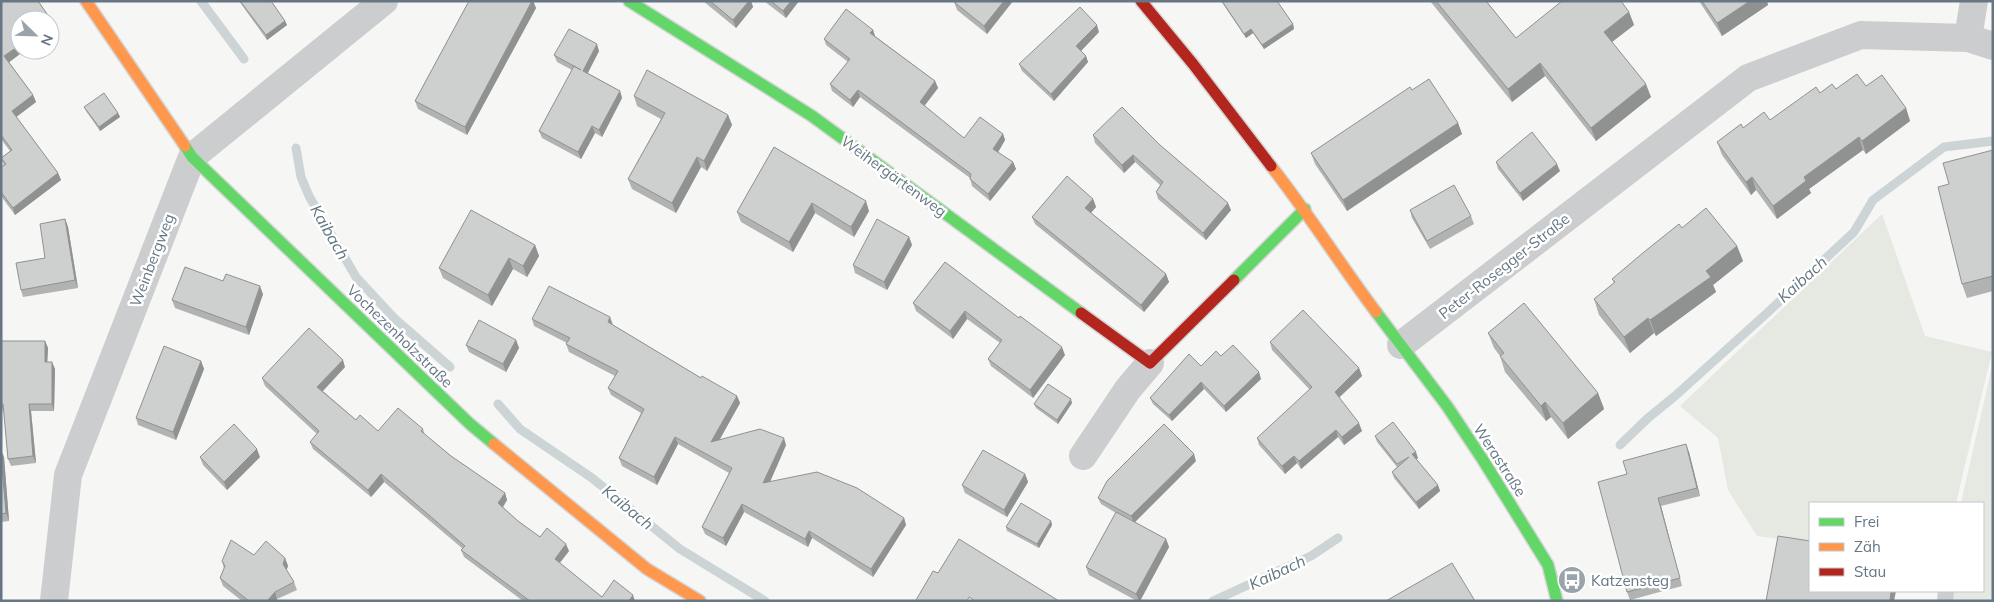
<svg xmlns="http://www.w3.org/2000/svg" width="1994" height="602" font-family="Mulish,sans-serif">
<style>
.green{fill:#e6e8e2}
.lines{fill:none;stroke-linecap:round;stroke-linejoin:round}
.stream{stroke:#ccd4d6;stroke-width:9}
.fast-casing{stroke:#d3d4d5;stroke-width:14}
.slow-casing{stroke:#d3d4d5;stroke-width:14}
.jam-casing{stroke:#d3d4d5;stroke-width:14}
.lane{stroke:#cccdce;stroke-width:16}
.street{stroke:#cccdce;stroke-width:28}
.fast{stroke:#63d668;stroke-width:11}
.slow{stroke:#ff974d;stroke-width:11}
.jam{stroke:#b3261e;stroke-width:11}
.wall{fill:#b1b3b3}
.shaded-wall{fill:#909292}
.building{fill:#ced0d0;stroke:#909292}
.labels{text-anchor:middle;dominant-baseline:central;stroke-width:5;stroke-linejoin:round;paint-order:stroke}
.street-label{font-size:15px;fill:#667684;stroke:#fff}
.poi-label{font-size:15px;fill:#667684;stroke:#fff;text-anchor:start}
.water-label{font-size:16px;font-style:italic;fill:#627780;stroke:#fff}
</style>
<rect width="100%" height="100%" fill="#f6f6f4"/>
<g class="green">
<path d="M 1882,214 L 1925,336 L 1992,352 L 1956,503 L 1810,503 L 1810,543 L 1757,536 L 1728,490 L 1718,438 L 1680,406 Z"/>
<path d="M 1993,362 L 1993,601 L 1945,601 L 1946,591 L 1983,591 L 1983,503 L 1961,503 Z"/>
</g>
<g class="lines">
<g class="stream">
<path d="M 201,1 L 244,59"/>
<path d="M 296,148 L 301,177 L 309,196 L 356,277 L 395,319 L 450,367"/>
<path d="M 498,404 L 520,429 L 592,478 L 680,549 L 765,601"/>
<path d="M 1620,445 L 1648,418 L 1675,396 L 1766,314 L 1854,232 L 1873,200 L 1944,147 L 1993,141"/>
<path d="M 1213,601 L 1311,556 L 1338,538"/>
</g>
<defs>
<g id="fast">
<path d="M 629,1 L 812,116 L 1081,313"/>
<path d="M 185,146 L 192,157 L 470,424 L 494,444"/>
<path d="M 1234,280 L 1305,209"/>
<path d="M 1376,312 L 1447,406 L 1483,460 L 1548,565 L 1557,601"/>
</g>
<g id="slow">
<path d="M 86,1 L 185,146"/>
<path d="M 1271,166 C 1308,213 1340,264 1376,312"/>
<path d="M 494,444 L 647,569 L 700,601"/>
</g>
<g id="jam">
<path d="M 1141,1 L 1193,64 L 1271,166"/>
<path d="M 1081,313 L 1150,363 L 1234,280"/>
</g>
</defs>
<use href="#fast" class="fast-casing"/>
<use href="#slow" class="slow-casing"/>
<use href="#jam" class="jam-casing"/>
<path class="lane" d="M 1945,601 L 1946,591"/>
<g class="street">
<path d="M 1968,38 L 1974,1"/>
<path d="M 1401,345 L 1748,78 L 1861,35 L 1968,38 L 1993,46"/>
<path d="M 1083,456 L 1128,389 L 1150,363"/>
<path d="M 54,601 L 68,475 L 192,157 L 384,1"/>
</g>
<use href="#fast" class="fast"/>
<use href="#slow" class="slow"/>
<use href="#jam" class="jam"/>
</g>
<g class="wall">
<path d="M 1,1 L 38,1 L 52,21 L 55,28 L 50,32 L 50,20 L 20,20 L 20,50 L 25,50 L 9,62 L 33,95 L 36,102 L 16,117 L 58,173 L 61,180 L 15,215 L 1,196 L 1,167 L 4,165 L 1,158 L 10,151 L 1,139 Z"/>
<path d="M 239,1 L 271,1 L 285,21 L 287,25 L 267,40 Z"/>
<path d="M 469,1 L 533,1 L 536,8 L 467,135 L 418,109 L 415,101 Z"/>
<path d="M 703,1 L 751,1 L 753,7 L 736,28 Z"/>
<path d="M 764,1 L 799,1 L 786,18 Z"/>
<path d="M 955,1 L 1013,1 L 987,34 L 957,10 L 954,2 Z"/>
<path d="M 1221,1 L 1277,1 L 1293,24 L 1294,29 L 1264,49 L 1253,33 L 1246,38 Z"/>
<path d="M 1430,1 L 1486,1 L 1516,38 L 1629,12 L 1634,25 L 1612,42 L 1651,97 L 1596,141 L 1545,76 L 1512,102 Z"/>
<path d="M 1699,1 L 1767,1 L 1768,5 L 1722,36 Z"/>
<path d="M 873,30 L 875,36 L 935,81 L 938,88 L 924,106 L 964,138 L 1003,134 L 1005,140 L 998,152 L 1013,162 L 1016,169 L 990,201 L 972,186 L 970,178 L 860,97 L 853,107 L 832,91 L 830,84 L 848,62 L 826,45 L 824,39 Z"/>
<path d="M 1099,32 L 1081,51 L 1086,56 L 1088,62 L 1054,101 L 1022,71 L 1019,64 Z"/>
<path d="M 599,51 L 588,73 L 620,91 L 622,98 L 602,137 L 595,133 L 581,159 L 542,138 L 539,131 L 572,70 L 557,62 L 554,55 Z"/>
<path d="M 1866,86 L 1906,108 L 1910,121 L 1866,154 L 1863,150 L 1809,189 L 1811,193 L 1777,219 L 1756,190 L 1751,195 L 1722,155 L 1717,142 L 1743,128 L 1770,120 L 1820,93 L 1836,89 Z"/>
<path d="M 1412,90 L 1458,123 L 1462,134 L 1347,211 L 1315,164 L 1311,153 Z"/>
<path d="M 634,96 L 728,115 L 732,125 L 707,171 L 701,167 L 676,213 L 632,189 L 628,179 L 661,119 L 637,106 Z"/>
<path d="M 84,107 L 118,113 L 120,117 L 100,131 L 86,111 Z"/>
<path d="M 1093,135 L 1160,145 L 1231,210 L 1206,240 L 1158,199 L 1156,192 L 1160,185 L 1135,162 L 1124,173 L 1095,143 Z"/>
<path d="M 774,147 L 869,211 L 854,237 L 815,213 L 793,252 L 741,222 L 737,212 Z"/>
<path d="M 1993,150 L 1993,291 L 1967,298 L 1962,284 L 1949,184 Z"/>
<path d="M 1496,162 L 1560,171 L 1523,201 L 1498,169 Z"/>
<path d="M 1093,199 L 1096,207 L 1091,213 L 1166,274 L 1169,282 L 1144,312 L 1035,224 L 1032,217 Z"/>
<path d="M 1410,210 L 1471,216 L 1474,224 L 1430,249 L 1412,218 Z"/>
<path d="M 65,219 L 68,227 L 78,288 L 23,297 L 21,290 L 45,258 Z"/>
<path d="M 1682,228 L 1737,246 L 1743,261 L 1713,285 L 1716,292 L 1656,336 L 1654,333 L 1630,353 L 1599,315 L 1594,299 L 1614,283 L 1612,279 Z"/>
<path d="M 909,237 L 912,245 L 887,290 L 855,273 L 853,265 Z"/>
<path d="M 535,245 L 539,256 L 527,277 L 513,269 L 492,306 L 443,278 L 439,268 Z"/>
<path d="M 945,262 L 1065,355 L 1033,398 L 991,366 L 988,359 L 1000,343 L 967,319 L 953,339 L 916,311 L 913,303 Z"/>
<path d="M 223,281 L 263,294 L 249,335 L 175,308 L 172,300 Z"/>
<path d="M 532,319 L 613,325 L 701,378 L 737,396 L 740,403 L 719,440 L 786,445 L 770,482 L 904,518 L 906,525 L 873,577 L 812,538 L 808,547 L 744,512 L 726,546 L 705,534 L 702,527 L 729,473 L 678,444 L 657,485 L 622,466 L 619,458 L 641,413 L 611,395 L 608,388 L 615,376 L 569,352 L 566,344 L 567,343 L 534,326 Z"/>
<path d="M 1488,333 L 1598,393 L 1604,409 L 1568,439 L 1551,417 L 1546,421 L 1505,372 L 1500,356 L 1494,348 Z"/>
<path d="M 516,340 L 519,348 L 506,372 L 469,352 L 466,345 Z"/>
<path d="M 1,341 L 45,341 L 48,348 L 47,362 L 52,362 L 55,369 L 54,411 L 31,411 L 36,463 L 11,466 L 8,459 L 4,411 L 3,411 L 1,405 Z"/>
<path d="M 1270,342 L 1359,368 L 1362,376 L 1339,398 L 1362,431 L 1344,445 L 1338,437 L 1301,469 L 1297,463 L 1285,474 L 1259,445 L 1257,438 L 1310,390 L 1272,350 Z"/>
<path d="M 1221,356 L 1261,379 L 1226,412 L 1204,389 L 1172,421 L 1153,404 L 1150,398 L 1201,366 Z"/>
<path d="M 201,361 L 204,369 L 176,440 L 138,425 L 136,418 Z"/>
<path d="M 345,367 L 323,391 L 356,420 L 378,431 L 423,429 L 425,435 L 451,456 L 505,493 L 507,500 L 503,507 L 518,521 L 540,537 L 569,551 L 560,563 L 579,579 L 602,597 L 635,601 L 523,601 L 464,557 L 461,550 L 463,549 L 384,482 L 371,497 L 313,449 L 310,442 L 317,434 L 265,386 L 262,378 Z"/>
<path d="M 1072,403 L 1058,424 L 1036,408 L 1034,404 Z"/>
<path d="M 1375,436 L 1418,458 L 1416,459 L 1438,485 L 1440,491 L 1419,509 L 1394,478 L 1392,472 L 1397,467 L 1377,442 Z"/>
<path d="M 1,450 L 4,457 L 9,521 L 1,522 Z"/>
<path d="M 1689,452 L 1700,496 L 1661,506 L 1682,586 L 1630,600 L 1627,592 L 1627,474 Z"/>
<path d="M 200,457 L 260,457 L 227,490 L 203,465 Z"/>
<path d="M 1196,461 L 1135,522 L 1166,539 L 1169,547 L 1140,601 L 1137,601 L 1089,575 L 1086,567 L 1116,513 L 1101,504 L 1098,498 Z"/>
<path d="M 1025,474 L 1028,482 L 1007,517 L 965,493 L 962,485 Z"/>
<path d="M 1051,521 L 1052,525 L 1039,548 L 1007,531 L 1006,527 Z"/>
<path d="M 254,555 L 285,558 L 288,566 L 286,570 L 294,582 L 297,590 L 277,599 L 276,601 L 242,601 L 223,586 L 220,578 L 224,569 L 222,561 Z"/>
</g>
<g class="shaded-wall">
<path d="M 532,1 L 533,1 L 536,8 L 467,135 L 465,127 Z"/>
<path d="M 749,1 L 751,1 L 753,7 L 736,28 L 733,20 Z"/>
<path d="M 791,1 L 799,1 L 786,18 L 783,11 Z"/>
<path d="M 1004,1 L 1013,1 L 987,34 L 984,26 Z"/>
<path d="M 1750,1 L 1767,1 L 1768,5 L 1722,36 L 1717,23 Z"/>
<path d="M 1629,12 L 1634,25 L 1608,45 L 1604,32 Z"/>
<path d="M 52,21 L 55,28 L 50,32 L 50,23 Z"/>
<path d="M 285,21 L 287,25 L 267,40 L 266,35 Z"/>
<path d="M 1293,24 L 1294,29 L 1264,49 L 1262,45 Z"/>
<path d="M 1097,25 L 1099,32 L 1079,53 L 1076,46 Z"/>
<path d="M 1251,29 L 1253,33 L 1246,38 L 1244,34 Z"/>
<path d="M 873,30 L 875,36 L 870,33 Z"/>
<path d="M 597,44 L 599,51 L 585,78 L 583,71 Z"/>
<path d="M 20,45 L 20,50 L 25,50 L 7,64 L 4,56 Z"/>
<path d="M 1086,56 L 1088,62 L 1054,101 L 1051,94 Z"/>
<path d="M 1540,63 L 1545,76 L 1512,102 L 1508,89 Z"/>
<path d="M 935,81 L 938,88 L 922,109 L 920,102 Z"/>
<path d="M 1646,84 L 1651,97 L 1596,141 L 1591,128 Z"/>
<path d="M 858,90 L 860,97 L 853,107 L 850,100 Z"/>
<path d="M 620,91 L 622,98 L 602,137 L 599,130 Z"/>
<path d="M 33,95 L 36,102 L 15,118 L 12,111 Z"/>
<path d="M 1906,108 L 1910,121 L 1866,154 L 1862,141 Z"/>
<path d="M 118,113 L 120,117 L 100,131 L 99,127 Z"/>
<path d="M 728,115 L 732,125 L 707,171 L 704,161 Z"/>
<path d="M 1458,123 L 1462,134 L 1347,211 L 1343,200 Z"/>
<path d="M 592,126 L 595,133 L 581,159 L 578,152 Z"/>
<path d="M 1003,134 L 1005,140 L 996,156 L 993,149 Z"/>
<path d="M 1859,137 L 1863,150 L 1809,189 L 1811,193 L 1777,219 L 1773,206 L 1804,177 Z"/>
<path d="M 1133,155 L 1135,162 L 1124,173 L 1122,165 Z"/>
<path d="M 697,157 L 701,167 L 676,213 L 672,203 Z"/>
<path d="M 1013,162 L 1016,169 L 990,201 L 988,194 Z"/>
<path d="M 1557,164 L 1560,171 L 1523,201 L 1520,193 Z"/>
<path d="M 58,173 L 61,180 L 15,215 L 13,208 Z"/>
<path d="M 1752,177 L 1756,190 L 1751,195 L 1746,182 Z"/>
<path d="M 1093,199 L 1096,207 L 1088,216 L 1085,208 Z"/>
<path d="M 866,201 L 869,211 L 854,237 L 851,227 Z"/>
<path d="M 812,203 L 815,213 L 793,252 L 789,242 Z"/>
<path d="M 1228,203 L 1231,210 L 1206,240 L 1203,233 Z"/>
<path d="M 65,219 L 68,227 L 78,288 L 75,280 Z"/>
<path d="M 909,237 L 912,245 L 887,290 L 884,282 Z"/>
<path d="M 535,245 L 539,256 L 527,277 L 523,266 Z"/>
<path d="M 1737,246 L 1743,261 L 1713,285 L 1716,292 L 1656,336 L 1650,320 L 1706,271 Z"/>
<path d="M 509,258 L 513,269 L 492,306 L 488,295 Z"/>
<path d="M 1166,274 L 1169,282 L 1144,312 L 1141,305 Z"/>
<path d="M 260,286 L 263,294 L 249,335 L 246,327 Z"/>
<path d="M 965,311 L 967,319 L 953,339 L 950,331 Z"/>
<path d="M 610,317 L 613,325 L 608,322 Z"/>
<path d="M 1648,318 L 1654,333 L 1630,353 L 1624,337 Z"/>
<path d="M 516,340 L 519,348 L 506,372 L 503,364 Z"/>
<path d="M 45,341 L 48,348 L 47,369 L 45,362 Z"/>
<path d="M 1062,347 L 1065,355 L 1033,398 L 1030,390 Z"/>
<path d="M 343,360 L 345,367 L 320,394 L 317,387 Z"/>
<path d="M 201,361 L 204,369 L 176,440 L 173,432 Z"/>
<path d="M 52,362 L 55,369 L 54,411 L 52,404 Z"/>
<path d="M 1359,368 L 1362,376 L 1337,399 L 1335,392 Z"/>
<path d="M 1259,372 L 1261,379 L 1226,412 L 1224,406 Z"/>
<path d="M 1201,382 L 1204,389 L 1172,421 L 1169,415 Z"/>
<path d="M 1598,393 L 1604,409 L 1568,439 L 1563,423 Z"/>
<path d="M 737,396 L 740,403 L 714,450 L 711,442 Z"/>
<path d="M 1071,399 L 1072,403 L 1058,424 L 1057,420 Z"/>
<path d="M 1545,402 L 1551,417 L 1546,421 L 1541,406 Z"/>
<path d="M 29,404 L 31,411 L 36,463 L 33,456 Z"/>
<path d="M 1359,423 L 1362,431 L 1344,445 L 1342,437 Z"/>
<path d="M 1336,430 L 1338,437 L 1301,469 L 1299,461 Z"/>
<path d="M 675,437 L 678,444 L 657,485 L 654,477 Z"/>
<path d="M 784,438 L 786,445 L 766,491 L 763,483 Z"/>
<path d="M 1686,444 L 1689,452 L 1700,496 L 1697,488 Z"/>
<path d="M 257,449 L 260,457 L 227,490 L 224,482 Z"/>
<path d="M 1,450 L 4,457 L 9,521 L 6,513 Z"/>
<path d="M 1416,452 L 1418,458 L 1415,461 L 1412,454 Z"/>
<path d="M 1194,454 L 1196,461 L 1134,523 L 1131,516 Z"/>
<path d="M 1294,456 L 1297,463 L 1285,474 L 1282,466 Z"/>
<path d="M 381,474 L 384,482 L 371,497 L 368,490 Z"/>
<path d="M 1025,474 L 1028,482 L 1007,517 L 1004,510 Z"/>
<path d="M 1438,485 L 1440,491 L 1419,509 L 1416,502 Z"/>
<path d="M 505,493 L 507,500 L 501,510 L 498,503 Z"/>
<path d="M 1658,498 L 1661,506 L 1682,586 L 1680,578 Z"/>
<path d="M 742,504 L 744,512 L 726,546 L 723,538 Z"/>
<path d="M 904,518 L 906,525 L 873,577 L 871,569 Z"/>
<path d="M 1051,521 L 1052,525 L 1039,548 L 1037,544 Z"/>
<path d="M 809,531 L 812,538 L 808,547 L 805,539 Z"/>
<path d="M 1166,539 L 1169,547 L 1140,601 L 1139,601 L 1136,594 Z"/>
<path d="M 566,544 L 569,551 L 557,566 L 555,559 Z"/>
<path d="M 285,558 L 288,566 L 286,572 L 283,564 Z"/>
<path d="M 1891,591 L 1896,591 L 1894,601 L 1890,601 Z"/>
<path d="M 275,592 L 277,599 L 276,601 L 267,601 Z"/>
<path d="M 633,595 L 635,601 L 629,601 Z"/>
</g>
<g class="building">
<path d="M 1,1 L 38,1 L 52,21 L 50,23 L 50,20 L 20,20 L 20,45 L 4,56 L 33,95 L 12,111 L 58,173 L 13,208 L 1,192 L 1,167 L 6,164 L 1,158 L 12,150 L 1,135 Z"/>
<path d="M 240,1 L 271,1 L 285,21 L 266,35 Z"/>
<path d="M 469,1 L 532,1 L 465,127 L 415,101 Z"/>
<path d="M 710,1 L 749,1 L 733,20 Z"/>
<path d="M 771,1 L 791,1 L 783,11 Z"/>
<path d="M 955,1 L 1004,1 L 984,26 L 954,2 Z"/>
<path d="M 1222,1 L 1277,1 L 1293,24 L 1262,45 L 1251,29 L 1244,34 Z"/>
<path d="M 1436,1 L 1486,1 L 1516,38 L 1562,1 L 1621,1 L 1629,12 L 1604,32 L 1646,84 L 1591,128 L 1540,63 L 1508,89 Z"/>
<path d="M 1702,1 L 1750,1 L 1717,23 Z"/>
<path d="M 1080,7 L 1097,25 L 1076,46 L 1086,56 L 1051,94 L 1019,64 Z"/>
<path d="M 846,9 L 873,30 L 870,33 L 935,81 L 920,102 L 964,138 L 980,117 L 1003,134 L 993,149 L 1013,162 L 988,194 L 970,179 L 971,174 L 858,90 L 850,100 L 830,84 L 850,59 L 824,39 Z"/>
<path d="M 569,29 L 597,44 L 583,71 L 620,91 L 599,130 L 592,126 L 578,152 L 539,131 L 574,66 L 581,70 L 554,55 Z"/>
<path d="M 647,70 L 728,115 L 704,161 L 697,157 L 672,203 L 628,179 L 665,113 L 634,96 Z"/>
<path d="M 1857,74 L 1866,86 L 1882,75 L 1906,108 L 1862,141 L 1859,137 L 1804,177 L 1806,181 L 1773,206 L 1752,177 L 1746,182 L 1717,142 L 1741,124 L 1743,128 L 1764,112 L 1770,120 L 1816,87 L 1820,93 L 1832,84 L 1836,89 Z"/>
<path d="M 1429,79 L 1458,123 L 1343,200 L 1311,153 L 1410,87 L 1412,90 Z"/>
<path d="M 104,93 L 118,113 L 99,127 L 84,107 Z"/>
<path d="M 1122,107 L 1160,145 L 1228,203 L 1203,233 L 1156,192 L 1163,182 L 1133,155 L 1122,165 L 1093,135 Z"/>
<path d="M 1532,132 L 1557,164 L 1520,193 L 1496,162 Z"/>
<path d="M 774,147 L 866,201 L 851,227 L 812,203 L 789,242 L 737,212 Z"/>
<path d="M 1993,150 L 1993,276 L 1962,284 L 1938,187 L 1949,184 L 1943,163 Z"/>
<path d="M 1067,176 L 1093,199 L 1085,208 L 1166,274 L 1141,305 L 1032,217 Z"/>
<path d="M 1454,185 L 1471,216 L 1427,241 L 1410,210 Z"/>
<path d="M 1706,208 L 1737,246 L 1706,271 L 1711,277 L 1650,320 L 1648,318 L 1624,337 L 1594,299 L 1615,282 L 1612,279 L 1644,252 L 1679,224 L 1682,228 Z"/>
<path d="M 471,210 L 535,245 L 523,266 L 509,258 L 488,295 L 439,268 Z"/>
<path d="M 65,219 L 75,280 L 21,290 L 16,263 L 45,258 L 40,224 Z"/>
<path d="M 877,219 L 909,237 L 884,282 L 853,265 Z"/>
<path d="M 945,262 L 1019,318 L 1020,316 L 1062,347 L 1030,390 L 988,359 L 1002,340 L 965,311 L 950,331 L 913,303 Z"/>
<path d="M 185,267 L 223,281 L 226,274 L 260,286 L 246,327 L 172,300 Z"/>
<path d="M 549,286 L 610,317 L 608,322 L 701,378 L 702,376 L 737,396 L 711,442 L 760,429 L 784,438 L 763,483 L 817,472 L 857,488 L 904,518 L 871,569 L 809,531 L 805,539 L 742,504 L 723,538 L 702,527 L 732,468 L 675,437 L 654,477 L 619,458 L 644,409 L 608,388 L 618,371 L 566,344 L 570,338 L 532,319 Z"/>
<path d="M 1524,303 L 1598,393 L 1563,423 L 1545,402 L 1541,406 L 1500,356 L 1504,353 L 1488,333 Z"/>
<path d="M 1303,310 L 1359,368 L 1335,392 L 1359,423 L 1342,437 L 1336,430 L 1299,461 L 1294,456 L 1282,466 L 1257,438 L 1312,387 L 1270,342 Z"/>
<path d="M 479,320 L 516,340 L 503,364 L 466,345 Z"/>
<path d="M 309,328 L 343,360 L 317,387 L 356,420 L 360,415 L 378,431 L 398,408 L 423,429 L 421,431 L 451,456 L 505,493 L 498,503 L 518,521 L 540,537 L 547,528 L 566,544 L 555,559 L 602,597 L 614,580 L 633,595 L 629,601 L 530,601 L 461,550 L 465,546 L 381,474 L 368,490 L 310,442 L 319,431 L 262,378 Z"/>
<path d="M 1,341 L 45,341 L 45,362 L 52,362 L 52,404 L 29,404 L 33,456 L 8,459 L 3,404 L 1,404 Z"/>
<path d="M 1233,345 L 1259,372 L 1224,406 L 1201,382 L 1169,415 L 1150,398 L 1189,354 L 1201,366 L 1216,351 L 1221,356 Z"/>
<path d="M 164,346 L 201,361 L 173,432 L 136,418 Z"/>
<path d="M 1048,384 L 1071,399 L 1057,420 L 1034,404 Z"/>
<path d="M 1393,422 L 1416,452 L 1412,454 L 1438,485 L 1416,502 L 1392,472 L 1409,457 L 1397,464 L 1375,436 Z"/>
<path d="M 234,424 L 257,449 L 224,482 L 200,457 Z"/>
<path d="M 1164,424 L 1194,454 L 1131,516 L 1098,498 L 1107,481 Z"/>
<path d="M 1686,444 L 1697,488 L 1658,498 L 1680,578 L 1627,592 L 1598,482 L 1627,474 L 1623,461 Z"/>
<path d="M 983,450 L 1025,474 L 1004,510 L 962,485 Z"/>
<path d="M 1,455 L 6,513 L 1,514 Z"/>
<path d="M 1021,503 L 1051,521 L 1037,544 L 1006,527 Z"/>
<path d="M 1116,512 L 1166,539 L 1136,594 L 1086,567 Z"/>
<path d="M 1778,536 L 1810,541 L 1810,591 L 1891,591 L 1890,600 L 1893,601 L 1766,601 Z"/>
<path d="M 959,539 L 1059,601 L 975,601 L 969,597 L 967,601 L 918,601 L 916,600 L 933,571 L 938,573 Z"/>
<path d="M 231,540 L 254,555 L 266,541 L 285,558 L 283,564 L 294,582 L 275,592 L 267,601 L 249,601 L 220,578 L 225,566 L 222,561 Z"/>
<path d="M 1452,563 L 1475,601 L 1386,601 Z"/>
</g>
<defs>
<symbol id="bus-disc" viewBox="-11 -11 22 22"><circle r="9.5" fill="#98a3ab" stroke="#fff"/><path d="M-5-6H5V4H4V6H2V4H-2V6H-4V4H-5ZM-3.5-4V0h7V-4ZM-3.5 1.2v1.5H-2V1.2ZM2 1.2v1.5H3.5V1.2Z" fill="#fff"/></symbol>
</defs>
<g fill-rule="evenodd">
<use href="#bus-disc" x="1556" y="564" width="32" height="32"/>
</g>
<g class="labels">
<g class="street-label">
<text transform="translate(894 176) rotate(36)">Weihergärtenweg</text>
<text transform="translate(152 260) rotate(-69)">Weinbergweg</text>
<text transform="translate(1504 266) rotate(-38)">Peter-Rosegger-Straße</text>
<text transform="translate(400 336) rotate(44)">Vochezenholzstraße</text>
<text transform="translate(1500 460) rotate(57)">Werastraße</text>
</g>
<g class="poi-label">
<text x="1591" y="580">Katzensteg</text>
</g>
<g class="water-label">
<text transform="translate(330 232) rotate(60)">Kaibach</text>
<text transform="translate(1802 279) rotate(-42)">Kaibach</text>
<text transform="translate(628 507) rotate(39)">Kaibach</text>
<text transform="translate(1277 572) rotate(-25)">Kaibach</text>
</g>
</g>
<rect width="1994" height="602" fill="none" stroke="#667684" stroke-width="5"/>
<rect x="1809" y="502" width="175" height="90" fill="#ffffff" stroke="#c2c8ce"/>
<rect x="1819" y="518" width="25" height="8" fill="#63d668" stroke="#c2c8ce"/>
<text x="1854" y="527" font-size="15" fill="#667684">Frei</text>
<rect x="1819" y="543" width="25" height="8" fill="#ff974d" stroke="#c2c8ce"/>
<text x="1854" y="552" font-size="15" fill="#667684">Zäh</text>
<rect x="1819" y="568" width="25" height="8" fill="#b3261e" stroke="#c2c8ce"/>
<text x="1854" y="577" font-size="15" fill="#667684">Stau</text>
<g transform="translate(35 35) rotate(113)"><circle r="24" fill="#ffffff" stroke="#c2c8ce"/>
<path d="M0-4L9 19L0 12L-9 19Z" fill="#98a3ab"/>
<text y="-8" font-size="14" font-weight="bold" text-anchor="middle" fill="#667684">N</text>
</g>
</svg>
